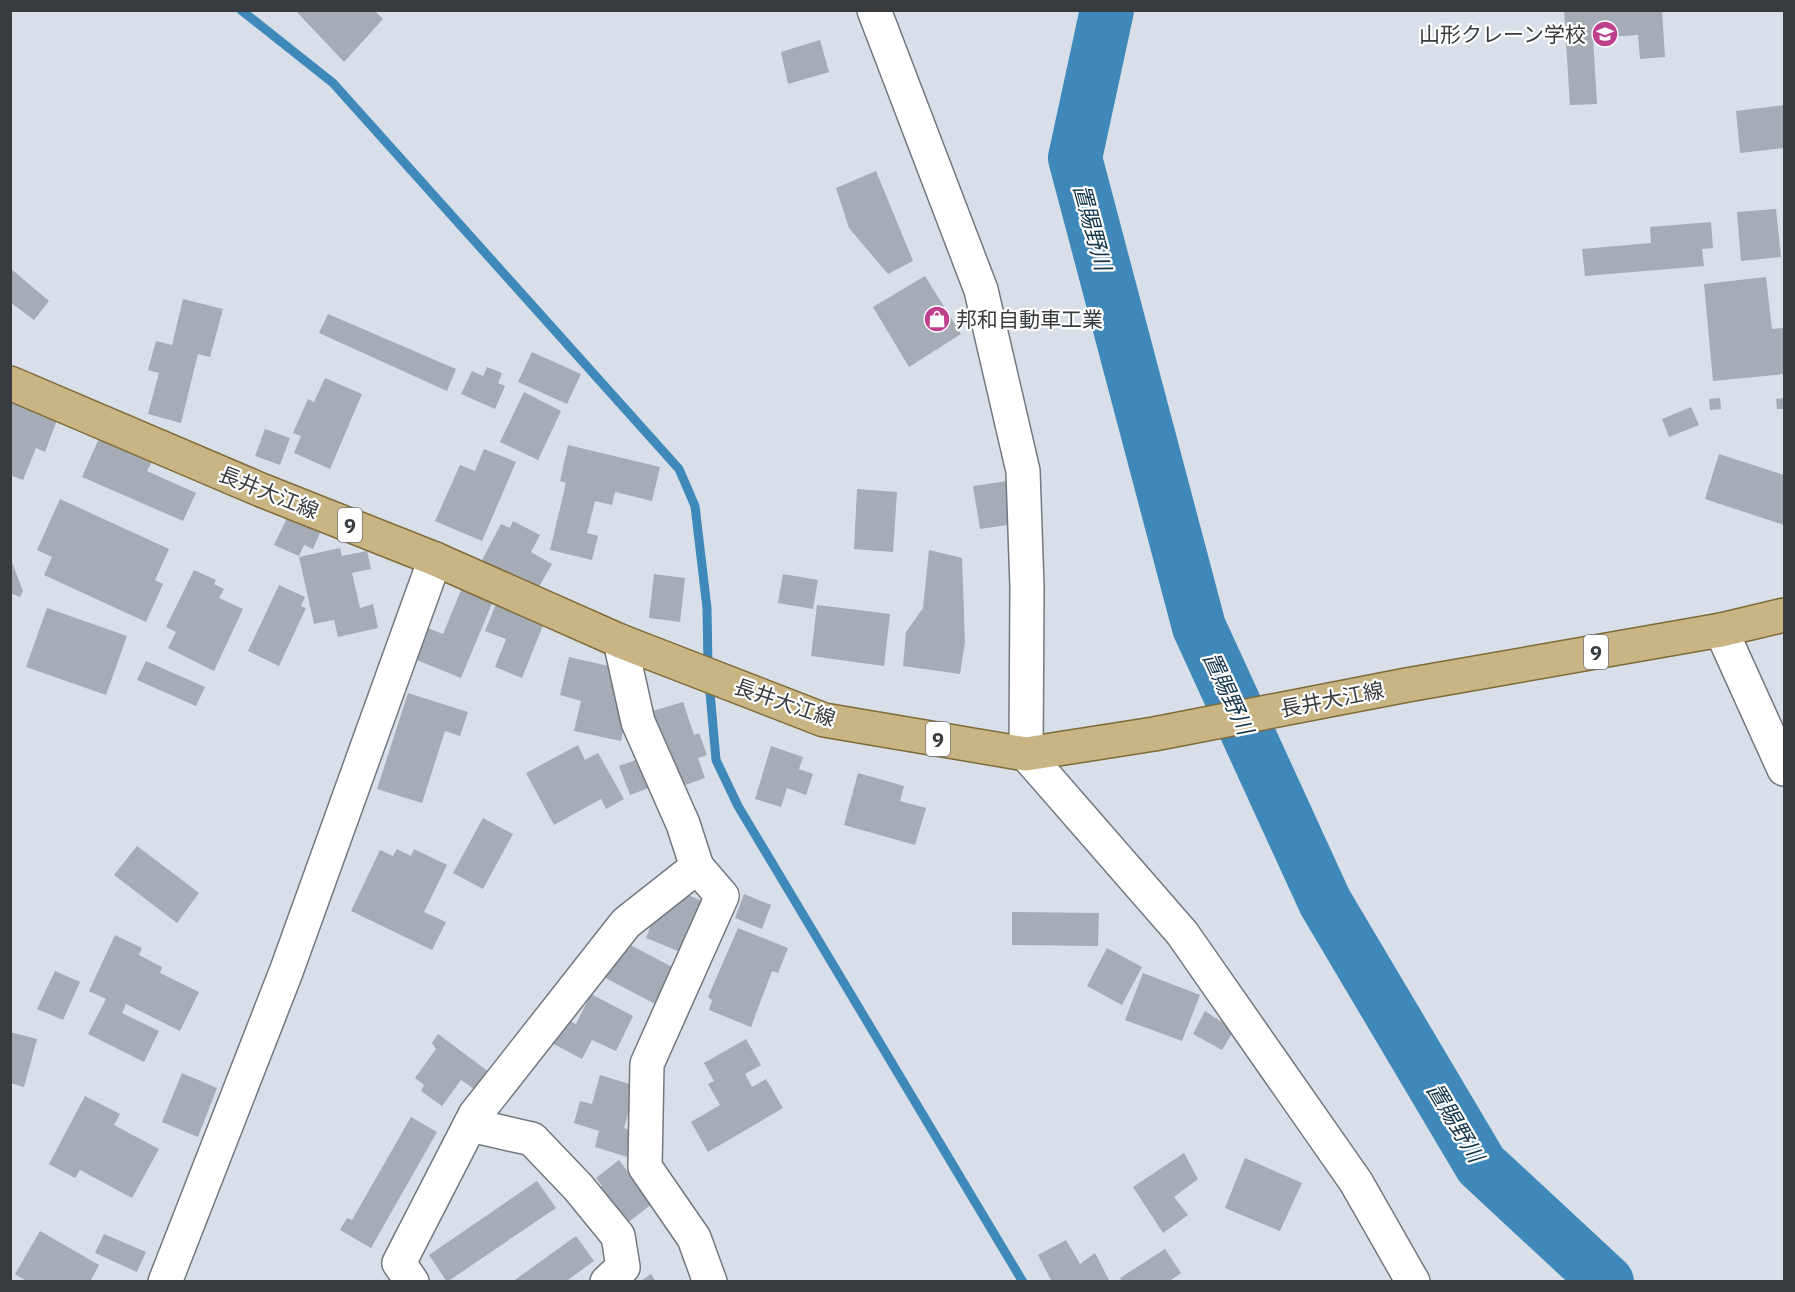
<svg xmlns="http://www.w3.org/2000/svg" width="1795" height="1292" font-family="'IBM Plex Sans','Noto Sans JP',sans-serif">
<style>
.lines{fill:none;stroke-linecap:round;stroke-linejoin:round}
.stream{stroke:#3e89ba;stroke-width:9}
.river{stroke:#3e89ba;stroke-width:54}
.building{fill:#a5acb5}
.street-casing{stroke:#727880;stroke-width:36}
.primary-casing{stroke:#7f6b37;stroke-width:36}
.street{stroke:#fff;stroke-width:33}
.primary{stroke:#c9b584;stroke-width:33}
.labels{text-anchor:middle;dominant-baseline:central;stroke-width:4.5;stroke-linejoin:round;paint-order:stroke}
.shield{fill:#fff;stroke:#747679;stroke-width:1.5}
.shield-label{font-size:20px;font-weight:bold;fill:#393c3f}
.poi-label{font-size:21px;fill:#393c3f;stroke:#fff;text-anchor:end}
.street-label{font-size:21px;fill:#393c3f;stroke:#fff}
.water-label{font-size:22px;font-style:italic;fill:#15354b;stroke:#fff}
</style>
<rect width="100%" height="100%" fill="#d8dfe8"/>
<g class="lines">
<g class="stream">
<path d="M 241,10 L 333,83 L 679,469 L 695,506 L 707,608 L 708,667"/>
<path d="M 709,681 L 716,760 L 738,806 L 1023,1282"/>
</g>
<path class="river" d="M 1107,10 L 1075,158 L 1199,627 L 1325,902 L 1481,1165 L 1607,1282"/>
</g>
<g class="building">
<path d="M 295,10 L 374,10 L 383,19 L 344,62 Z"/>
<path d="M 1564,10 L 1662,10 L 1665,57 L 1640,59 L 1638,35 L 1593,38 L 1597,104 L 1570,105 Z"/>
<path d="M 820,40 L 829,72 L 788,84 L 781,52 Z"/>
<path d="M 1784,105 L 1784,148 L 1740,153 L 1736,111 Z"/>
<path d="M 876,171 L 913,261 L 888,274 L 849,228 L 836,188 Z"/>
<path d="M 1776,209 L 1781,257 L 1741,261 L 1737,212 Z"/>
<path d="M 1711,222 L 1713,248 L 1702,249 L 1704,266 L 1585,276 L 1582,249 L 1651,243 L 1650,227 Z"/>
<path d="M 10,268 L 49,301 L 34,320 L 10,302 Z"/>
<path d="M 925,276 L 961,334 L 909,367 L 873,307 Z"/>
<path d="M 1766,277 L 1772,329 L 1784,328 L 1784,374 L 1713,381 L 1704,284 Z"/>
<path d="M 183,299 L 223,309 L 210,357 L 198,354 L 181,423 L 148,414 L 159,373 L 148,370 L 156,341 L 172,345 Z"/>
<path d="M 328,314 L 456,369 L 447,391 L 319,333 Z"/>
<path d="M 532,352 L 581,374 L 567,404 L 518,382 Z"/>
<path d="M 487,367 L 502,373 L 498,383 L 505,386 L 495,409 L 461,394 L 472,371 L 483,376 Z"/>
<path d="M 325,378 L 362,394 L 330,469 L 294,453 L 301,436 L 293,433 L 308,399 L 314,402 Z"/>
<path d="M 524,392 L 561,411 L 538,460 L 500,442 Z"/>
<path d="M 1720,398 L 1721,409 L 1710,410 L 1709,399 Z"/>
<path d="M 1784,398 L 1784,409 L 1777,409 L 1776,399 Z"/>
<path d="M 10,401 L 57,420 L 45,452 L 36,448 L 23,480 L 10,475 Z"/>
<path d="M 1691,407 L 1699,425 L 1669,437 L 1662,419 Z"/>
<path d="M 265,429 L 290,438 L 280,465 L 255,456 Z"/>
<path d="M 100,436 L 153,459 L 147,471 L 196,493 L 183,521 L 82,477 Z"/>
<path d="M 568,445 L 660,467 L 652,501 L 615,492 L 612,505 L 595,501 L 587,533 L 598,536 L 592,560 L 550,550 L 566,483 L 560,481 Z"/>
<path d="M 484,449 L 516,462 L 482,541 L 435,521 L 460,465 L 475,471 Z"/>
<path d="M 1719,454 L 1784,475 L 1784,525 L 1705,499 Z"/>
<path d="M 1007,481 L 1014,524 L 980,529 L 973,486 Z"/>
<path d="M 857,489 L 897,492 L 893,552 L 854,549 Z"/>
<path d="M 60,499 L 169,549 L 155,580 L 163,584 L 146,622 L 44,575 L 52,557 L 37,550 Z"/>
<path d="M 287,518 L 320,533 L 313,549 L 304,545 L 299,556 L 274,545 Z"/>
<path d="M 513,521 L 540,535 L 531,552 L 552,564 L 536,592 L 481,562 L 501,524 L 510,528 Z"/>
<path d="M 340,548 L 342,556 L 367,551 L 371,569 L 352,573 L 360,608 L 373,604 L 378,628 L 338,637 L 334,620 L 314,624 L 299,557 Z"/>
<path d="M 929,550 L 962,558 L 965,642 L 960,674 L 903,666 L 906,632 L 923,608 Z"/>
<path d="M 11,560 L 23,591 L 20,597 L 10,593 Z"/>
<path d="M 194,570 L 216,580 L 214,584 L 224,589 L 219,598 L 243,609 L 214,671 L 168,648 L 176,632 L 166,627 Z"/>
<path d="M 654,574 L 685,578 L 680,622 L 649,618 Z"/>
<path d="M 783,574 L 818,580 L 813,609 L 778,603 Z"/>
<path d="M 279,585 L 305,597 L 301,606 L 306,608 L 279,666 L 248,651 Z"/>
<path d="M 462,588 L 493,601 L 461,678 L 412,658 L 425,627 L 443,634 Z"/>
<path d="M 496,604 L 544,623 L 522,678 L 495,667 L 506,639 L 485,631 Z"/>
<path d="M 817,605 L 890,614 L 884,666 L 811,656 Z"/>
<path d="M 47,608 L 127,636 L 106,695 L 26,667 Z"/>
<path d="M 569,657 L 622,669 L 630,700 L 621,741 L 574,731 L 581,701 L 560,695 Z"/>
<path d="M 146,661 L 205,687 L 196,706 L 137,680 Z"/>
<path d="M 408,693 L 468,712 L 460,736 L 445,731 L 422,803 L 377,789 Z"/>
<path d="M 683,702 L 694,735 L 699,733 L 707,755 L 698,758 L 705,778 L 671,790 L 646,713 Z"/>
<path d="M 578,745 L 585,760 L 598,753 L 624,799 L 606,809 L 601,799 L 554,825 L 526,773 Z"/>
<path d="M 771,746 L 803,757 L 799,769 L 813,774 L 806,795 L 787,788 L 781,807 L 755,799 Z"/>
<path d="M 644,757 L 654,786 L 630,795 L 619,766 Z"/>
<path d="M 858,773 L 904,786 L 900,801 L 926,808 L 915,845 L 844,825 Z"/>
<path d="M 483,818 L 513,834 L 483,889 L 453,873 Z"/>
<path d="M 137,846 L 199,893 L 177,923 L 114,875 Z"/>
<path d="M 397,849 L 411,856 L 414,849 L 447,865 L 424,912 L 446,922 L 432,950 L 351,911 L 380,850 L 393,856 Z"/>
<path d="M 680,892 L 708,903 L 688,955 L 646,938 L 659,903 Z"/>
<path d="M 744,894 L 771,905 L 762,929 L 735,918 Z"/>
<path d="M 1012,912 L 1099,913 L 1098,946 L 1012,945 Z"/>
<path d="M 738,928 L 788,948 L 778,973 L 772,971 L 751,1027 L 709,1010 L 712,1000 L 708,997 Z"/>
<path d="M 115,935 L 142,948 L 139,955 L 162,967 L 160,973 L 199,992 L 180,1031 L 126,1004 L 122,1013 L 159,1031 L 144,1062 L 88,1034 L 106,999 L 89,991 Z"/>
<path d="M 617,938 L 678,970 L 659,1006 L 598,974 Z"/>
<path d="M 1107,948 L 1142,967 L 1122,1005 L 1087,986 Z"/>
<path d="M 55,971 L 80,982 L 63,1020 L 37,1009 Z"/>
<path d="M 1143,973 L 1200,995 L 1182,1041 L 1125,1020 Z"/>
<path d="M 591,994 L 633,1016 L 616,1051 L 592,1040 L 582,1059 L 550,1042 L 562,1017 L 576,1024 Z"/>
<path d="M 1205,1011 L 1234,1030 L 1222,1050 L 1193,1034 Z"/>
<path d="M 10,1032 L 37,1039 L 24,1087 L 10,1083 Z"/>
<path d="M 438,1034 L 493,1075 L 480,1093 L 461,1080 L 442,1106 L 421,1091 L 424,1085 L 415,1078 L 436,1049 L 432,1043 Z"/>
<path d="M 746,1039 L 761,1065 L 745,1074 L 752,1087 L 766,1079 L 783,1108 L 708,1152 L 691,1122 L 720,1105 L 708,1084 L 714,1081 L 704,1063 Z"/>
<path d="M 182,1073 L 217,1088 L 198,1137 L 162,1122 Z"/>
<path d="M 600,1075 L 636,1086 L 624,1128 L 638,1133 L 631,1158 L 595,1147 L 599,1131 L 574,1123 L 580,1101 L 592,1104 Z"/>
<path d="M 85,1096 L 120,1114 L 114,1125 L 159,1149 L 132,1198 L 80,1170 L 75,1178 L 49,1164 Z"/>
<path d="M 411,1117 L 437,1132 L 371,1248 L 340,1230 L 347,1218 L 352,1220 Z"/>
<path d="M 1184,1153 L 1198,1179 L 1174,1197 L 1188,1215 L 1163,1233 L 1133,1187 Z"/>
<path d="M 1245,1158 L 1302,1183 L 1280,1231 L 1225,1208 Z"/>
<path d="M 619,1160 L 652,1204 L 622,1227 L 595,1191 L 602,1186 L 596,1178 Z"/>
<path d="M 537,1181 L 556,1208 L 447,1282 L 429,1255 Z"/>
<path d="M 40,1231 L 99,1265 L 90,1282 L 28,1282 L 15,1274 Z"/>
<path d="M 104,1234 L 146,1252 L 137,1272 L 95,1253 Z"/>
<path d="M 576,1236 L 594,1261 L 565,1282 L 512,1282 Z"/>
<path d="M 1066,1240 L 1080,1264 L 1095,1253 L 1110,1282 L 1052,1282 L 1038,1255 Z"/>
<path d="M 1165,1249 L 1181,1273 L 1168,1282 L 1122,1282 L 1120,1278 Z"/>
<path d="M 651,1274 L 656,1282 L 639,1282 Z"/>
</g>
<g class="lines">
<defs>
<g id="street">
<path d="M 874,10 L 981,290 L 1023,471 L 1027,587 L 1026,754 L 1182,933 L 1356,1182 L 1413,1282"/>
<path d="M 1721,630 L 1784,769"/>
<path d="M 697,867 L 722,896 L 647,1064 L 645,1167 L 694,1238 L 710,1282"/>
<path d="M 470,1125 L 532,1139 L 578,1187 L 618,1236 L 623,1267 L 607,1282"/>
<path d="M 165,1282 L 286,972 L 435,559"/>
<path d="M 412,1282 L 399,1263 L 475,1115 L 626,923 L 697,867 L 683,824 L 638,722 L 620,641"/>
</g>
<path id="primary" d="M 10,383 L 261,490 L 435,559 L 620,641 L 824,720 L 1026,754 L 1154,734 L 1407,685 L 1721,630 L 1784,615"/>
</defs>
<use href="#street" class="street-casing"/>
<use href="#primary" class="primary-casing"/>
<use href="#street" class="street"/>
<use href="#primary" class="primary"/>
</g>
<defs>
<symbol id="school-disc" viewBox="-11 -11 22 22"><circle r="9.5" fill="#be408d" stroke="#fff"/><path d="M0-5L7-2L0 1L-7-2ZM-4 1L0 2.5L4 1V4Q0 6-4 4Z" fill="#fff"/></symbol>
<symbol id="shop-disc" viewBox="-11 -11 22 22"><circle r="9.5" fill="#be408d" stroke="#fff"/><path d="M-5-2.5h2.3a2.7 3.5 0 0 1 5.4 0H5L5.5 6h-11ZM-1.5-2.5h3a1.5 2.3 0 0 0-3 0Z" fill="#fff"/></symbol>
</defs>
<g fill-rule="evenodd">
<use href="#school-disc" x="1590" y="19" width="30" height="30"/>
<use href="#shop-disc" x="922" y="304" width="30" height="30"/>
</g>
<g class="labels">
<g class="shield">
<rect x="338" y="508" width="24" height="34" rx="4.5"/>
<rect x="1584" y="635" width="24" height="34" rx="4.5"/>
<rect x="926" y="722" width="24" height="34" rx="4.5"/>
</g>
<g class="shield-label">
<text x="350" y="525">9</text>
<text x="1596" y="652">9</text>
<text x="938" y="739">9</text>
</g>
<g class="poi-label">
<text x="1586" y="34">山形クレーン学校</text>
<text x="956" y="319" text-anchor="start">邦和自動車工業</text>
</g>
<g class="street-label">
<text transform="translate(269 492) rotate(22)">長井大江線</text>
<text transform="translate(1332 699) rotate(-11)">長井大江線</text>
<text transform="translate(785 702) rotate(19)">長井大江線</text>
</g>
<g class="water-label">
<text transform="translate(1093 227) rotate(75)">置賜野川</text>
<text transform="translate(1229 693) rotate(65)">置賜野川</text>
<text transform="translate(1456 1122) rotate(59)">置賜野川</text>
</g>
</g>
<rect width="1795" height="1292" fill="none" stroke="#393c3f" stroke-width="24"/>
</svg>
